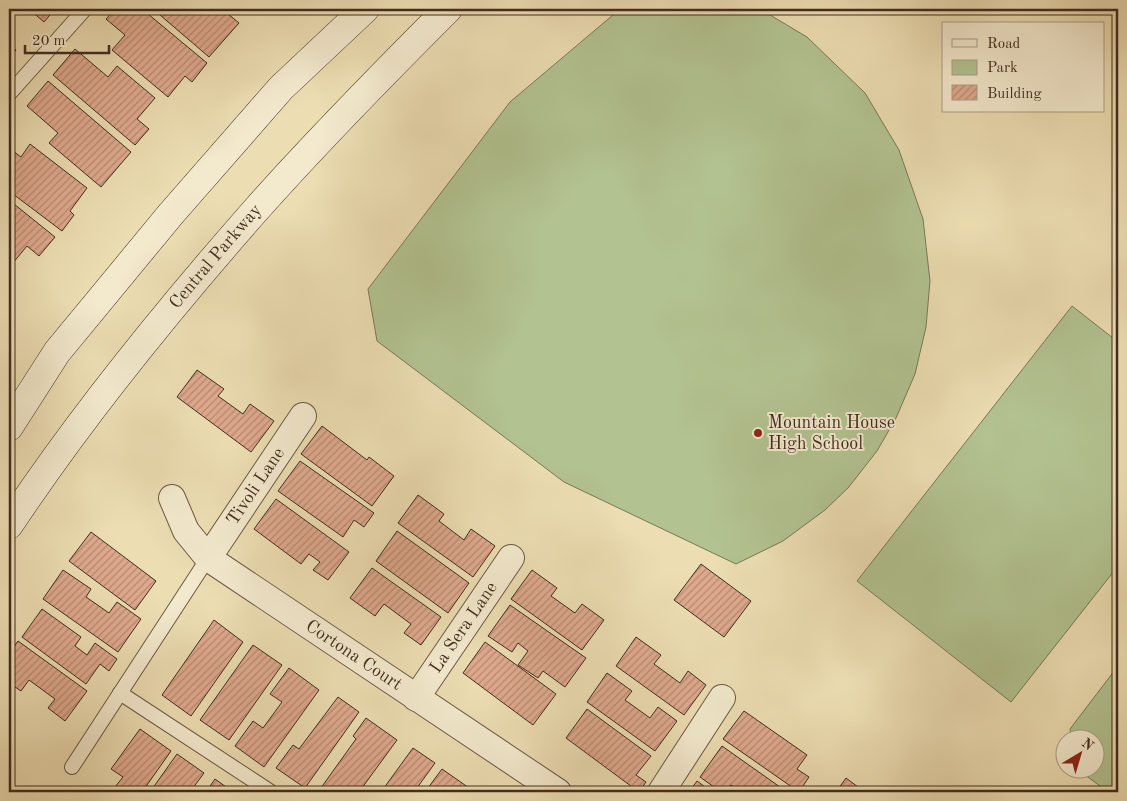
<svg xmlns="http://www.w3.org/2000/svg" width="1127" height="801" font-family="'Old Standard TT',serif">
<style>
.green{fill:#b2c290;stroke:#797858}
.building{fill:url(#building-hatch);stroke:#402d1f}
.lines{fill:none;stroke-linecap:round;stroke-linejoin:round}
.lane-casing{stroke:#6b5944;stroke-width:16}
.street-casing{stroke:#6b5944;stroke-width:28}
.secondary-casing{stroke:#402d1f;stroke-width:29}
.lane{stroke:#f3e9cd;stroke-width:14}
.street{stroke:#f3e9cd;stroke-width:26}
.secondary{stroke:#f3e9cd;stroke-width:28}
.poi-dot{fill:#8f2418;stroke:#f3e9cd;stroke-width:2}
.labels{text-anchor:middle;dominant-baseline:central;stroke-width:4;stroke-linejoin:round;paint-order:stroke}
.street-label{font-size:18px;fill:#402d1f;stroke:#f3e9cd}
.poi-label{font-size:18px;fill:#402d1f;stroke:#f3e9cd;text-anchor:start}
</style>
<defs>
<pattern id="building-hatch" width="6" height="6" patternUnits="userSpaceOnUse" patternTransform="scale(1.25)"><rect width="6" height="6" fill="#dfa98d"/><path d="M-1 1l2-2M0 6l6-6M5 7l2-2" fill="none" stroke="#b68a73"/></pattern>
</defs>
<rect width="100%" height="100%" fill="#ecddb2"/>
<filter id="stains"><feTurbulence type="fractalNoise" baseFrequency=".004" numOctaves="4"/><feColorMatrix values="0 0 0 0 .2 0 0 0 0 .09 0 0 0 0 .02 0 0 0 .5 -.17"/></filter>
<radialGradient id="worn" r=".72"><stop offset=".6" stop-color="#630" stop-opacity="0"/><stop offset="1" stop-color="#630" stop-opacity=".3"/></radialGradient>
<g class="green">
<path d="M 620,9 L 760,9 L 807,37 L 865,93 L 899,150 L 923,219 L 930,281 L 926,327 L 915,374 L 896,418 L 877,451 L 848,488 L 825,510 L 783,541 L 736,564 L 564,482 L 377,341 L 368,289 L 510,102 Z"/>
<path d="M 1072,306 L 1118,342 L 1118,566 L 1011,702 L 857,581 Z"/>
<path d="M 1118,666 L 1118,792 L 1108,792 L 1077,769 L 1094,768 L 1094,738 L 1071,738 L 1070,729 Z"/>
</g>
<g class="building">
<path d="M 29,9 L 55,9 L 44,22 Z"/>
<path d="M 115,9 L 142,9 L 207,63 L 192,82 L 185,76 L 168,97 L 112,50 L 125,35 L 106,19 Z"/>
<path d="M 153,9 L 222,9 L 239,23 L 209,57 Z"/>
<path d="M 9,44 L 16,50 L 9,59 Z"/>
<path d="M 75,49 L 108,77 L 117,66 L 155,98 L 137,119 L 149,129 L 135,145 L 53,75 Z"/>
<path d="M 48,81 L 131,152 L 101,187 L 49,143 L 58,133 L 27,106 Z"/>
<path d="M 30,144 L 87,188 L 70,211 L 74,215 L 62,231 L 9,191 L 9,148 L 21,157 Z"/>
<path d="M 9,200 L 55,237 L 39,256 L 27,246 L 12,264 L 9,262 Z"/>
<path d="M 197,370 L 224,389 L 218,396 L 243,414 L 250,404 L 274,421 L 251,452 L 177,397 Z"/>
<path d="M 322,426 L 367,460 L 369,457 L 394,476 L 372,506 L 301,454 Z"/>
<path d="M 300,461 L 374,513 L 364,527 L 354,520 L 343,537 L 278,491 Z"/>
<path d="M 418,495 L 444,514 L 439,521 L 464,540 L 471,529 L 495,546 L 473,577 L 398,523 Z"/>
<path d="M 276,499 L 349,552 L 328,580 L 313,570 L 320,562 L 309,554 L 301,564 L 254,529 Z"/>
<path d="M 397,531 L 469,583 L 448,613 L 376,561 Z"/>
<path d="M 91,532 L 156,581 L 135,610 L 69,561 Z"/>
<path d="M 701,564 L 751,601 L 724,637 L 674,600 Z"/>
<path d="M 372,568 L 441,617 L 421,645 L 404,633 L 411,624 L 384,604 L 375,616 L 350,598 Z"/>
<path d="M 63,570 L 91,589 L 86,597 L 109,613 L 117,602 L 141,619 L 118,652 L 43,599 Z"/>
<path d="M 532,570 L 557,588 L 551,596 L 575,613 L 582,604 L 604,620 L 582,650 L 511,599 Z"/>
<path d="M 510,605 L 586,658 L 565,687 L 543,671 L 538,678 L 518,665 L 528,651 L 518,643 L 512,652 L 488,636 Z"/>
<path d="M 42,609 L 81,637 L 75,646 L 87,655 L 95,643 L 117,659 L 109,671 L 100,664 L 86,684 L 22,637 Z"/>
<path d="M 214,620 L 243,642 L 191,716 L 162,695 Z"/>
<path d="M 636,637 L 661,655 L 654,664 L 680,683 L 688,671 L 706,685 L 684,715 L 616,666 Z"/>
<path d="M 18,641 L 87,691 L 65,721 L 48,708 L 55,699 L 29,680 L 21,691 L 9,683 L 9,654 Z"/>
<path d="M 485,642 L 556,694 L 533,725 L 463,673 Z"/>
<path d="M 253,645 L 282,665 L 229,740 L 200,720 Z"/>
<path d="M 289,668 L 319,690 L 264,767 L 235,746 L 253,721 L 263,728 L 282,702 L 270,694 Z"/>
<path d="M 607,673 L 632,691 L 625,700 L 650,718 L 658,707 L 677,721 L 655,751 L 587,702 Z"/>
<path d="M 338,697 L 359,712 L 305,788 L 276,768 L 293,745 L 299,749 Z"/>
<path d="M 587,709 L 651,756 L 636,775 L 646,782 L 639,792 L 566,738 Z"/>
<path d="M 744,711 L 807,755 L 797,769 L 809,777 L 799,792 L 723,739 Z"/>
<path d="M 366,718 L 397,740 L 359,792 L 318,792 L 356,739 L 353,736 Z"/>
<path d="M 140,729 L 171,751 L 142,792 L 111,792 L 123,777 L 111,769 Z"/>
<path d="M 722,746 L 787,792 L 741,792 L 731,785 L 725,792 L 721,792 L 700,777 Z"/>
<path d="M 413,748 L 435,763 L 414,792 L 381,792 Z"/>
<path d="M 177,754 L 204,773 L 190,792 L 150,792 Z"/>
<path d="M 442,769 L 472,790 L 471,792 L 425,792 Z"/>
<path d="M 846,778 L 862,790 L 861,792 L 836,792 Z"/>
<path d="M 215,779 L 233,792 L 206,792 Z"/>
<path d="M 697,781 L 712,792 L 689,792 Z"/>
</g>
<g class="lines">
<defs>
<g id="lane">
<path d="M 9,94 L 85,9"/>
<path d="M 120,693 L 271,792"/>
<path d="M 72,767 L 208,558"/>
</g>
<g id="street">
<path id="s1" d="M 172,498 L 186,531 L 208,558 L 558,792"/>
<path id="s2" d="M 208,558 L 303,416"/>
<path id="s3" d="M 416,698 L 511,558"/>
<path d="M 661,792 L 722,698"/>
</g>
<g id="secondary">
<path d="M 9,427 L 57,352 L 170,215 L 281,88 L 365,9"/>
<path id="s4" d="M 9,525 C 82,415 167,311 254,212 C 316,142 382,75 448,9"/>
</g>
</defs>
<use href="#lane" class="lane-casing"/>
<use href="#street" class="street-casing"/>
<use href="#secondary" class="secondary-casing"/>
<use href="#lane" class="lane"/>
<use href="#street" class="street"/>
<use href="#secondary" class="secondary"/>
</g>
<circle class="poi-dot" cx="758" cy="433" r="5"/>
<g class="labels">
<g class="street-label">
<text stroke="none"><textPath href="#s4" startOffset="339">Central Parkway</textPath></text>
<text stroke="none"><textPath href="#s2" startOffset="86">Tivoli Lane</textPath></text>
<text stroke="none"><textPath href="#s3" startOffset="85">La Sera Lane</textPath></text>
<text stroke="none"><textPath href="#s1" startOffset="246">Cortona Court</textPath></text>
</g>
<g class="poi-label">
<text x="768" y="423">Mountain House<tspan x="768" dy="21">High School</tspan></text>
</g>
</g>
<rect width="1127" height="801" fill="none" stroke="#ecddb2" stroke-width="30"/>
<rect x="10" y="10" width="1107" height="781" fill="none" stroke="#402d1f" stroke-width="2.5"/>
<rect x="15" y="15" width="1097" height="771" fill="none" stroke="#402d1f"/>
<rect x="942" y="22" width="162" height="90" fill="#f3e9cd" stroke="#ab9e87"/>
<rect x="952" y="39" width="25" height="8" fill="#f3e9cd" stroke="#ab9e87"/>
<text x="987" y="48" font-size="15" fill="#402d1f">Road</text>
<rect x="952" y="60" width="25" height="15" fill="#b2c290" stroke="#ab9e87"/>
<text x="987" y="72" font-size="15" fill="#402d1f">Park</text>
<rect x="952" y="85" width="25" height="15" fill="url(#building-hatch)" stroke="#ab9e87"/>
<text x="987" y="98" font-size="15" fill="#402d1f">Building</text>
<g transform="translate(1080 754) rotate(38)"><circle r="24" fill="#f3e9cd" stroke="#ab9e87"/>
<path d="M0-4L9 19L0 12L-9 19Z" fill="#8f2418"/>
<text y="-8" font-size="14" font-weight="bold" text-anchor="middle" fill="#402d1f">N</text>
</g>
<path d="M25 45v8h84v-8" fill="none" stroke="#402d1f" stroke-width="2.5"/>
<text x="32" y="45" font-size="15" fill="#402d1f" stroke="#f3e9cd" stroke-width="4" paint-order="stroke">20 m</text>
<rect width="100%" height="100%" filter="url(#stains)"/>
<rect width="100%" height="100%" fill="url(#worn)"/>
</svg>
